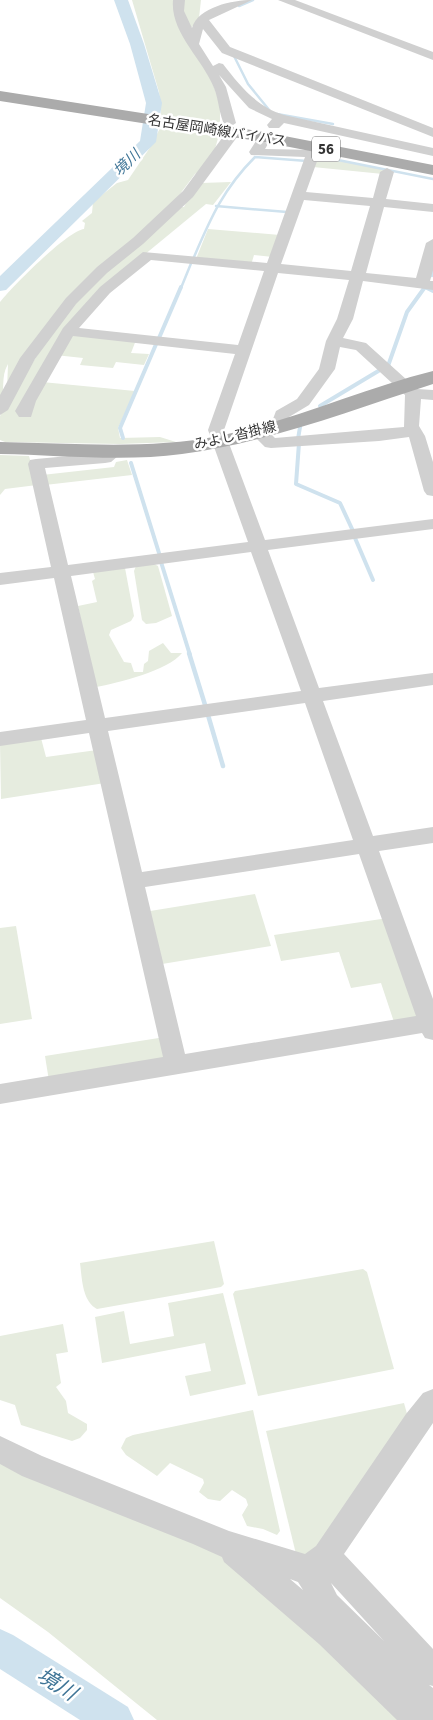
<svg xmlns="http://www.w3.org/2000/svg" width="433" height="1720" font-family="'Source Sans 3','Noto Sans JP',sans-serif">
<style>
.green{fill:#e6ecdf}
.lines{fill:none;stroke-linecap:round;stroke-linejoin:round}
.stream-far2{stroke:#cfe2ee;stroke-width:2.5}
.stream-far1{stroke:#cfe2ee;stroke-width:4}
.stream{stroke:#cfe2ee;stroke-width:4.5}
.river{fill:#cfe2ee;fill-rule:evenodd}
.minor{fill:#d0d0d0;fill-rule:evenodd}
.major{fill:#ababab;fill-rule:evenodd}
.labels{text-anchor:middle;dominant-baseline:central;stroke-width:5;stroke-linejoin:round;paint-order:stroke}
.far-street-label{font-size:14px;fill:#333;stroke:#fff}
.shield{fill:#fff;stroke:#707070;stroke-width:1}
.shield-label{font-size:15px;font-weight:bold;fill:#333}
.far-water-label{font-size:15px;font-style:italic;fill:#3f7597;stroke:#fff}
.near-water-label{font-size:21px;font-style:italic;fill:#3f7597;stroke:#fff}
</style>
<rect width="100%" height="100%" fill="#fff"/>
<g class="green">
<path d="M 132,0 L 176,0 L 214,87 L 220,105 L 220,131 L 215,149 L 206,167 L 195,174 L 171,206 L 100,269 L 7,390 L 8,364 C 0,377 6,391 0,404 L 0,302 C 13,286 66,232 84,229 L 85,223 L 82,221 L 92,213 L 93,202 L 117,183 L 128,180 L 151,146 L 159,130 L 161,111 L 159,92 Z"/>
<path d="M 181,0 L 201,0 L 199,18 L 188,32 Z"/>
<path d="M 317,157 L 385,169 L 383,174 L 313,167 Z"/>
<path d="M 231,182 L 213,205 L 206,204 L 104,288 L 42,382 L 135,391 L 118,428 L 120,438 L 160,437 L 176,442 L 120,444 L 5,442 L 0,440 L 0,416 L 15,389 L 74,300 L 177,207 L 184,207 L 189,197 L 201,183 Z"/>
<path d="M 208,229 L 280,235 L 273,257 L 254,255 L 251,265 L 196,259 Z"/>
<path d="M 68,335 L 136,340 L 131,353 L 149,354 L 144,365 L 116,362 L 113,368 L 80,365 L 83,358 L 55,355 Z"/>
<path d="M 0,455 L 29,456 L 37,485 L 5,489 L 0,495 Z"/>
<path d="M 127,460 L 132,475 L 45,485 L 42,475 L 114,467 L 116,462 Z"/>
<path d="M 154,564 L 158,566 L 172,616 L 156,623 L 146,624 L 142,620 L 134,571 L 136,566 Z"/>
<path d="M 125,568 L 134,616 L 131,621 L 111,630 L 109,635 L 124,662 L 131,663 L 134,672 L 143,672 L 144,664 L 148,661 L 149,651 L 163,643 L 171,653 L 182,653 C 168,671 117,683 96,687 L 78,606 L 97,602 L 92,581 L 95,579 L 93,572 Z"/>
<path d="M 41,738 L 46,757 L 97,750 L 105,783 L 1,799 L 0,743 Z"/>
<path d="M 255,894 L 271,946 L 156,965 L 144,912 Z"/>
<path d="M 388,918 L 422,1017 L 395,1025 L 381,983 L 351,988 L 339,952 L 281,961 L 274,935 Z"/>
<path d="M 16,926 L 32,1019 L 0,1024 L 0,928 Z"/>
<path d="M 165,1037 L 170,1060 L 49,1081 L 45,1056 Z"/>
<path d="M 214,1241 L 224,1284 L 221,1287 L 97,1309 C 82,1301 82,1278 80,1263 Z"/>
<path d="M 363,1269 L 367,1272 L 394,1369 L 258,1396 L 233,1294 L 235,1291 Z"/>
<path d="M 223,1293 L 246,1384 L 190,1396 L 185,1376 L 211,1371 L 205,1343 L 102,1363 L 95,1317 L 124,1311 L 130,1344 L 174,1336 L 168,1303 Z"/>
<path d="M 63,1324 L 68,1352 L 56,1354 L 61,1383 L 56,1387 L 66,1401 L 68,1413 L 87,1424 L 87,1430 L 80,1438 L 72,1441 L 21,1425 L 15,1405 L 0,1400 L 0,1336 Z"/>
<path d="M 404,1403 L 409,1421 L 316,1555 L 296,1554 L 266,1431 Z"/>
<path d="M 253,1410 L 280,1531 L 277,1535 L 263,1529 L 247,1526 L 242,1515 L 248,1505 L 246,1499 L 232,1490 L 220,1501 L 208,1499 L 199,1492 L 204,1483 L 203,1479 L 170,1463 L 157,1476 L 126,1455 L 121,1448 L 126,1438 L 133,1435 Z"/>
<path d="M 0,1456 L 207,1541 L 409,1720 L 157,1720 L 48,1632 L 0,1598 Z"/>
</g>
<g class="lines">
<g class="stream-far2">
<path d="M 239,6 L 253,0"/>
<path d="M 234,56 L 248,84 L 270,111"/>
<path d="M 277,114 L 333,124"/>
<path d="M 318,156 L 433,179"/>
<path d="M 216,206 L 287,212"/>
<path d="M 194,257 C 211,217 224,188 255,157 L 307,161 L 307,159"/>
<path d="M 432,276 L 433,270"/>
<path d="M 181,288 L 192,261"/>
<path d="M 424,288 L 427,288"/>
</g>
<g class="stream-far1">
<path d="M 159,338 L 181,287"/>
<path d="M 390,368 L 388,366 L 407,312 L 425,287 L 433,291"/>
<path d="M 320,406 L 380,370"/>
<path d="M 123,438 L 120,428 L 157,342"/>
<path d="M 298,439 L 300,427"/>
<path d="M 299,443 L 296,484 L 340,503 L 353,531"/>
<path d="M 131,463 L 159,553"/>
<path d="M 355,538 L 373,580"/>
<path d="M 161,562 L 190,655"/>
</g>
<g class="stream">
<path d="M 189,653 L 206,708"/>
<path d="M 208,715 L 223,766"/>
</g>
<g class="river">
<path d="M 114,0 L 128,0 L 144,44 L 162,103 L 156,142 L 6,290 L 0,291 L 0,276 L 140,141 L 146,103 L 130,44 Z"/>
<path d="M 0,1629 L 13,1635 L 128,1707 L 134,1720 L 80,1720 L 0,1669 Z"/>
</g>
<g class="minor">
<path d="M 173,0 L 185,0 L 184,11 L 192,28 C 198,7 233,0 252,0 L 209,20 L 230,47 L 433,128 L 433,137 L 222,53 L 203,29 L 199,44 L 213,66 L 219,63 L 223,64 C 240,86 257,107 284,115 L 433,148 L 433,156 L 284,123 L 279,128 L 269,128 L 267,125 L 272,119 L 249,108 L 219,75 L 226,87 L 236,123 L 230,127 L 225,126 C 219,115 219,100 214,88 C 203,59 170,33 173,0 Z"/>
<path d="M 278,0 L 295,0 L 433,52 L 433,60 Z"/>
<path d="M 233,129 L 240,133 L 193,197 L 143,244 L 107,273 L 76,304 L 35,359 L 8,410 L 0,415 L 0,395 L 20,358 L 66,298 L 97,267 L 133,238 L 183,191 L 228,130 Z"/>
<path d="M 261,140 L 268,144 L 265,149 L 318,150 L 320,153 L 306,192 L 373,198 L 380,172 L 387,168 L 394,172 L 386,199 L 433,204 L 433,212 L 384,207 L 366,273 L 416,278 L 426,243 L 433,239 L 433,270 L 430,281 L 433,281 L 433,290 L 363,281 L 353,319 L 343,338 L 366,343 L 417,389 L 433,390 L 433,400 L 421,399 L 419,426 L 425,436 L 433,462 L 433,496 L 427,495 L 424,491 L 409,437 L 379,441 L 271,448 L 265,447 L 250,432 L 252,429 C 263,426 267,431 275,438 L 404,427 L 405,395 L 356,350 L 340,347 L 335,369 L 309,405 L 289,417 L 284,430 L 272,430 L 270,427 L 276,411 L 297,399 L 319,369 L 326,341 L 337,319 L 349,280 L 278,273 L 224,430 L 265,540 L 433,519 L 433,529 L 268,550 L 319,688 L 433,673 L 433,685 L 323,701 L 373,836 L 433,827 L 433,843 L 379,851 L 433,999 L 433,1040 L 425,1038 L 422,1033 L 0,1104 L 0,1084 L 163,1057 L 89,733 L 0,746 L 0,732 L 86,720 L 54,578 L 0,585 L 0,573 L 51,567 L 28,464 L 30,460 L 36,459 L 101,453 L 117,445 L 123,446 L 125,450 L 111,462 L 105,463 L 45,468 L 68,565 L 248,542 L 208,430 L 235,354 L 73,336 L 36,401 L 31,417 L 19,417 L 15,411 L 63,328 L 100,287 L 143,252 L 267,263 L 305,157 L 251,155 L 249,152 L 256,141 ZM 304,200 L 370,206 L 351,271 L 281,264 ZM 151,260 L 264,271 L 238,345 L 79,328 L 110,293 ZM 251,552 L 301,691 L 105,718 L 71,576 ZM 305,703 L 353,840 L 142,872 L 108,731 ZM 359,854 L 416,1016 L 185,1054 L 145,887 Z"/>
<path d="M 433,1389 L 433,1423 L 344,1554 L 433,1649 L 433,1686 L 429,1685 L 433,1688 L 433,1720 L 397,1720 L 319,1644 L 224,1562 L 222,1557 L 193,1544 L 22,1476 L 0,1464 L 0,1436 L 42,1456 L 229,1531 L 305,1554 L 316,1546 L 406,1414 L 423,1393 ZM 290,1579 L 298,1582 L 303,1590 ZM 331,1583 L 384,1641 L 337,1595 Z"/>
</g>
<g class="major">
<path d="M 0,91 L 264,132 L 433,165 L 433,175 L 264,142 L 0,101 Z"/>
<path d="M 433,371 L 433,384 C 351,410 268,443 182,454 C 124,462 59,455 0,454 L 0,442 C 72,443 148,450 219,436 C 292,421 361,389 433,371 Z"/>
</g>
</g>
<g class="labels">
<g class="far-street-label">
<text transform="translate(217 131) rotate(9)">名古屋岡崎線バイパス</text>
<text transform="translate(235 436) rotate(-13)">みよし沓掛線</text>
</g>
<rect class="shield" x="312" y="136.5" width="28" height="25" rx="4"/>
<g class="shield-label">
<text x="326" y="149">56</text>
</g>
<g class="far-water-label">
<text transform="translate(127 163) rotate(-44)">境川</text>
</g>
<g class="near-water-label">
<text transform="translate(57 1684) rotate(32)">境川</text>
</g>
</g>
</svg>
